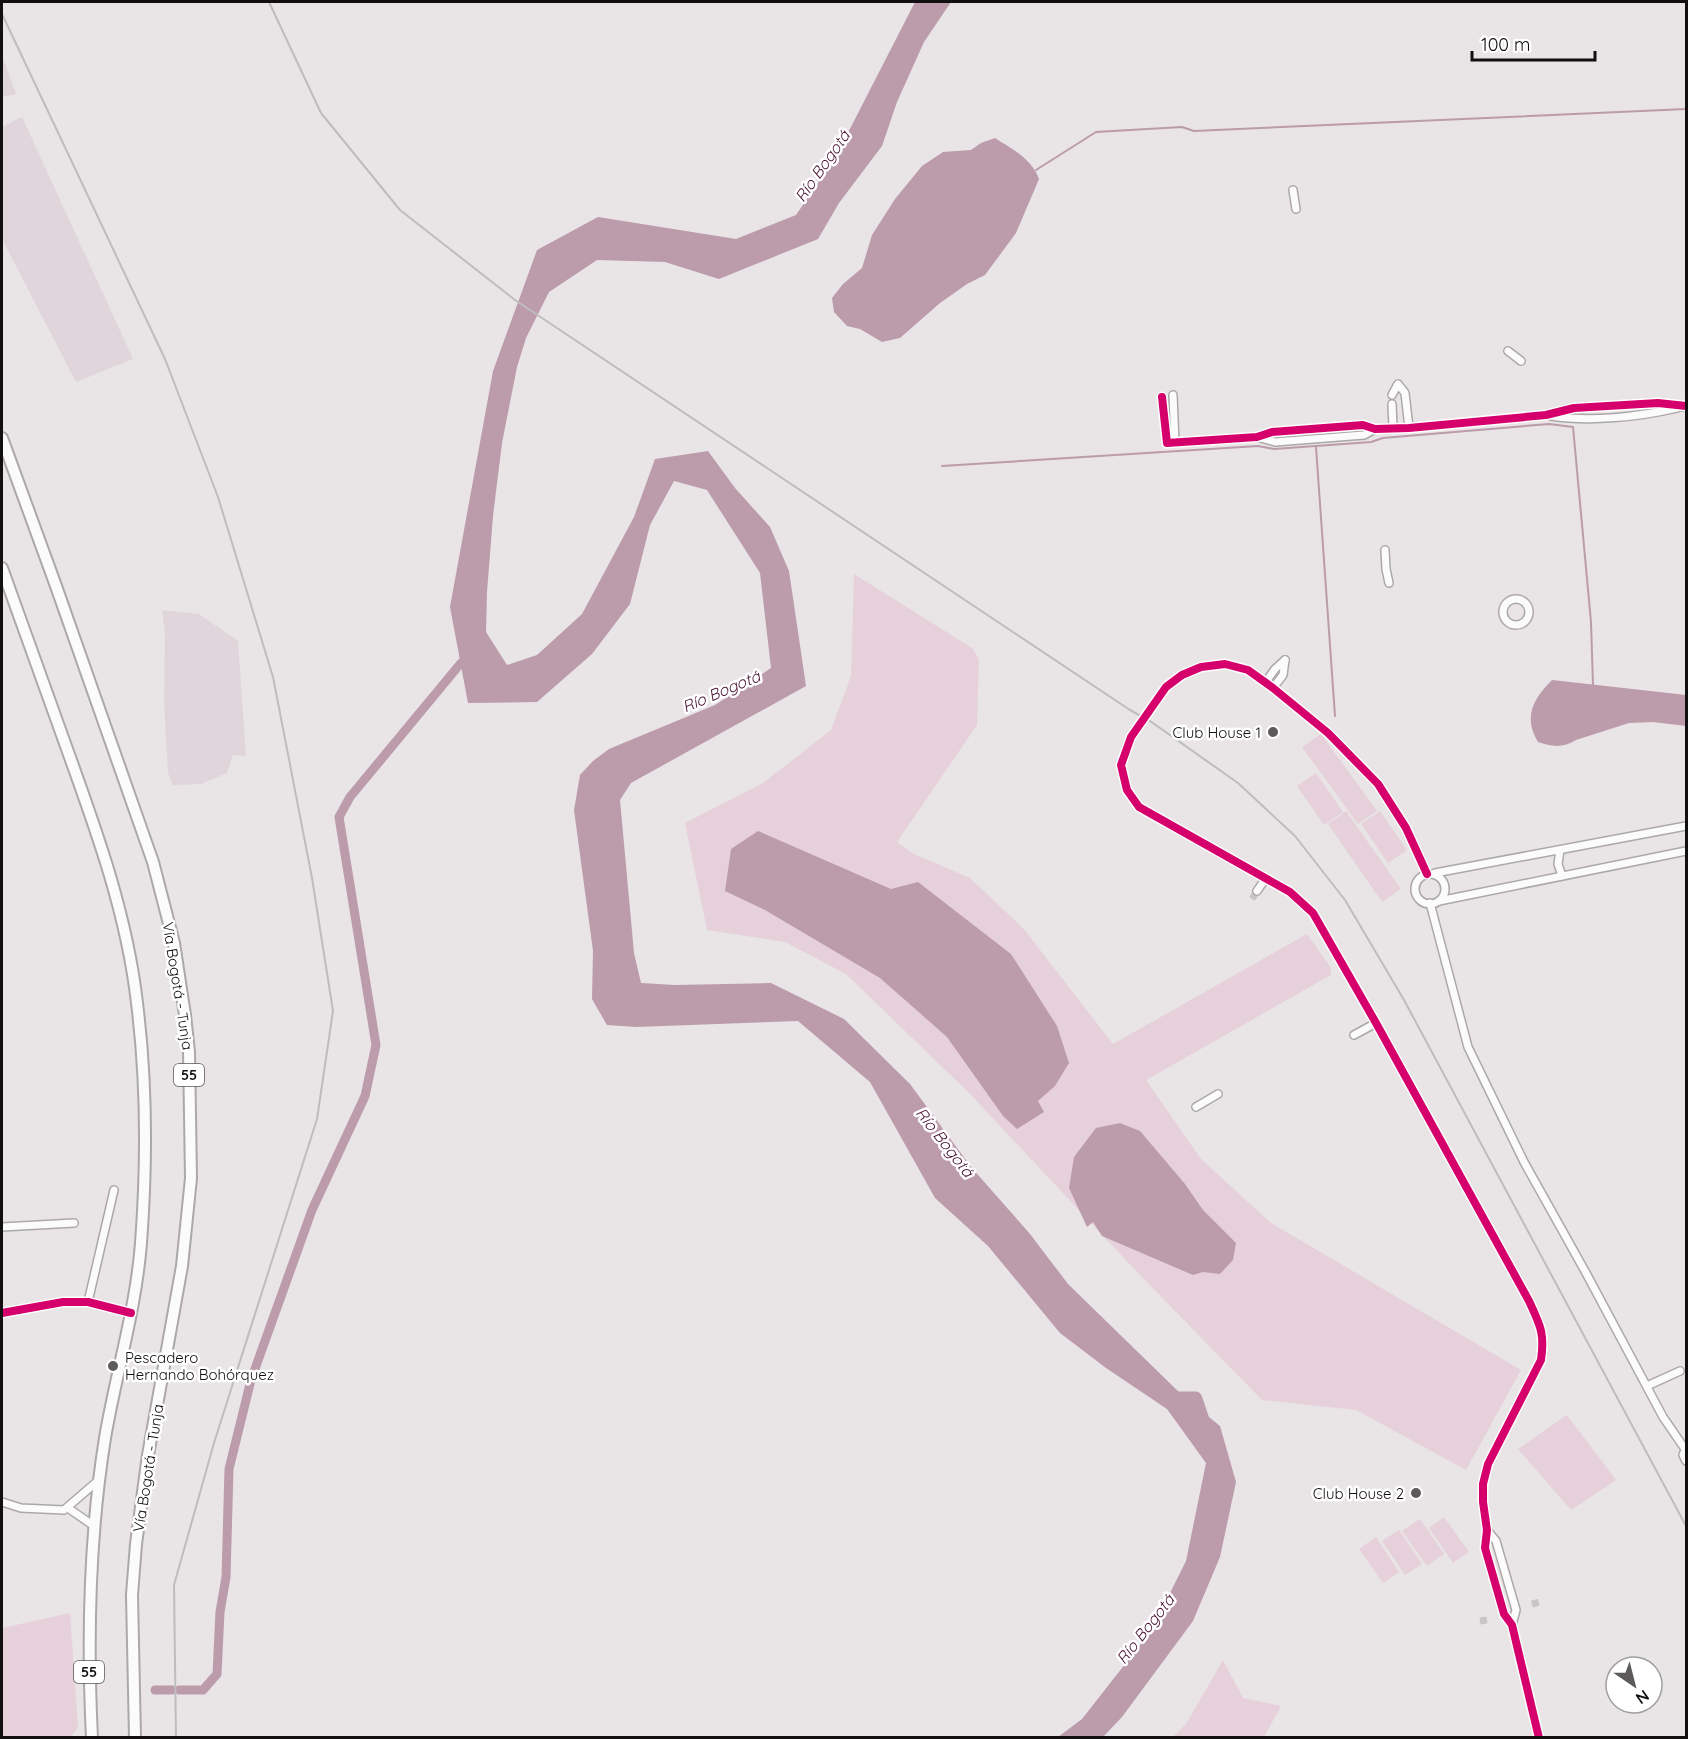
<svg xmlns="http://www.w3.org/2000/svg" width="1688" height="1739" font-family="Quicksand,sans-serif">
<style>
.built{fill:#dfd5da}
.green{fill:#e6d1da}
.water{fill:#bc9baa}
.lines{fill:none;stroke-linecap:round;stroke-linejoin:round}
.stream{stroke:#bc9baa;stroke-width:2}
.canal{stroke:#bc9baa;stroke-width:9}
.river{stroke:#bc9baa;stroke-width:15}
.minor-tunnel{stroke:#c9c4c6;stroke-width:7;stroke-dasharray:7 3.5;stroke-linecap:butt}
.minor-casing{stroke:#aca8aa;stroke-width:10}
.trunk-casing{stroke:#aca8aa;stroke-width:14}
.minor{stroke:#fcfbfb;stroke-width:7}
.trunk{stroke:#fcfbfb;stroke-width:10}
.rail{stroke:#bebdbd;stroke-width:2}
.cycleway-casing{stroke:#fff;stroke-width:11}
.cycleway{stroke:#d6006c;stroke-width:8}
.poi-dot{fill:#5d5a5b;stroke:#fff;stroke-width:2}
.labels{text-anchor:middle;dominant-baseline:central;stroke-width:5;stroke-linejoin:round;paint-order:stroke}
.shield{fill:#fff;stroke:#585758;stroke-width:1.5}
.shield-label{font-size:14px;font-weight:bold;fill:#110f10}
.poi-label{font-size:15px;fill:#110f10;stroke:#fff;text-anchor:end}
.street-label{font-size:15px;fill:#110f10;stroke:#fff}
.water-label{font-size:16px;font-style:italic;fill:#4b1433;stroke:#fff}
</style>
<rect width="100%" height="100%" fill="#e9e4e6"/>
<g class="built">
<path d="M 2,55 L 16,94 L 2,97 Z"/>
<path d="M 22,117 L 133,359 L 76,382 L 2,239 L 2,127 Z"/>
<path d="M 162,610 L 199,614 L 238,641 L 246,756 L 233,755 L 227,773 L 201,784 L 173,785 L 168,773 L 164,702 L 165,633 Z"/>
</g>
<g class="green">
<path d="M 854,574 L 972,648 L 979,659 L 977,725 L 897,842 L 914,854 L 970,878 L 1023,928 L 1113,1044 L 1307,934 L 1331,968 L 1331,975 L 1146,1080 L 1201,1159 L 1271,1223 L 1521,1370 L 1466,1470 L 1356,1410 L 1262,1400 L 1136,1271 L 970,1094 L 846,974 L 785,942 L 707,930 L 685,823 L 763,783 L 831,730 L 851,676 Z"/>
<path d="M 1321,734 L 1377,811 L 1358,824 L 1302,747 Z"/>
<path d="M 1316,773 L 1343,812 L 1324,825 L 1297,786 Z"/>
<path d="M 1346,811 L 1401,889 L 1382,902 L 1328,824 Z"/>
<path d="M 1380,811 L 1407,850 L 1388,863 L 1361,824 Z"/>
<path d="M 1567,1415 L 1616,1480 L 1571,1510 L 1518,1449 Z"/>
<path d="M 1444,1517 L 1469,1552 L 1453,1563 L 1429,1528 Z"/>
<path d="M 1420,1519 L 1444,1554 L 1427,1566 L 1402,1531 Z"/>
<path d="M 1399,1530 L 1422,1564 L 1405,1575 L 1382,1541 Z"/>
<path d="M 1376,1537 L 1399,1572 L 1383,1583 L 1359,1549 Z"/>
<path d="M 70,1613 L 78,1727 L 71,1737 L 2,1737 L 2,1628 Z"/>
<path d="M 1223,1660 L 1243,1698 L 1281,1706 L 1264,1737 L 1173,1737 L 1186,1724 Z"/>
</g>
<g class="water">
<path d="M 915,2 L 951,2 L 924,42 L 897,102 L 882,146 L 839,203 L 818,239 L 719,279 L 665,262 L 597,260 L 549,292 L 526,338 L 517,367 L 502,443 L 493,516 L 487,592 L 486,632 L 507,665 L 537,655 L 582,614 L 634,517 L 655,459 L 708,451 L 735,488 L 770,527 L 789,571 L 806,686 L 631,783 L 620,800 L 634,953 L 641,983 L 675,985 L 771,983 L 844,1019 L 910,1084 L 971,1167 L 1030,1234 L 1068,1284 L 1183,1396 L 1220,1426 L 1236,1482 L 1220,1557 L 1193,1621 L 1122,1717 L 1103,1737 L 1058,1737 L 1082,1719 L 1151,1631 L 1186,1561 L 1206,1463 L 1167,1409 L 1106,1368 L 1060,1333 L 988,1246 L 935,1198 L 870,1082 L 798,1021 L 636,1027 L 607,1025 L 592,999 L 593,951 L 574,810 L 580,775 L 593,761 L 609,749 L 715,705 L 771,668 L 760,573 L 707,490 L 674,481 L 650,525 L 630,604 L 592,654 L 537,702 L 468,703 L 450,607 L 493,371 L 537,250 L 598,217 L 736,239 L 796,215 L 835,158 Z"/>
<path d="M 995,138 C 1012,149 1032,159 1039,179 L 1016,233 L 985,275 L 967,284 L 940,303 L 900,338 L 882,342 L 860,329 L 847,326 L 834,312 L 832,298 L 843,284 L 862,268 L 872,235 L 895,199 L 922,166 L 943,152 L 971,150 L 981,143 Z"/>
<path d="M 1552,680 L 1686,695 L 1686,726 L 1653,722 L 1629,723 L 1576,740 C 1563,748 1552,747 1538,742 C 1523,717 1533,699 1552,680 Z"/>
<path d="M 758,831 L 891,889 L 918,882 L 1011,954 L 1057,1026 L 1069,1063 L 1055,1086 L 1038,1101 L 1044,1112 L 1017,1129 L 1003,1116 L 947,1037 L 880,978 L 765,910 L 725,891 L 731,849 Z"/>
<path d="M 1120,1123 L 1140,1131 L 1185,1184 L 1203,1210 L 1236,1243 L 1233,1260 L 1220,1274 L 1203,1272 L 1193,1275 L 1102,1236 L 1093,1222 L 1087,1227 L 1069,1188 L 1074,1157 L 1096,1128 Z"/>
</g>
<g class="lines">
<g class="stream">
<path d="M 1036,170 L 1096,132 L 1182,127 L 1194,131 L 1686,109"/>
<path d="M 1316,447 L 1335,716"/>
<path d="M 942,466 L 1258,446 L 1274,449 L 1371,442 L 1383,438 L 1549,424 L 1573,427 L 1591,622 L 1593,685"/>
</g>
<g class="canal">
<path d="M 155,1690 L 172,1690"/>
<path d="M 179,1690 L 203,1690 L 217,1674 L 220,1612 L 226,1577 L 229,1469 L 251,1380 L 312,1210 L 365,1096 L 376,1045 L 339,817 L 350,797 L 461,663"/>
</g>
<path class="river" d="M 1166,1399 L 1195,1399 L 1204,1426"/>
<g class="minor-tunnel">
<path d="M 1252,899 L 1257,891"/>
<path d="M 1532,1604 L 1540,1602"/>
<path d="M 1480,1621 L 1488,1620"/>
</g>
<defs>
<g id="minor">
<path d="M 1293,190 L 1296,209"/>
<path d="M 1508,351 L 1521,361"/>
<path d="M 1173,395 L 1175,443"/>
<path d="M 1392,395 L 1398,384 L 1405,393 L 1409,428"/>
<path d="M 1162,397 L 1167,443 L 1257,437 L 1272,432 L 1363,425 L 1375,429 L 1409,428 L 1546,415 L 1574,408 L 1658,403 L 1683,407"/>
<path d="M 1392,404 L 1393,428"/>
<path d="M 1551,416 C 1590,422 1639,417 1677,408"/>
<path d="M 1257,437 L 1275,442 L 1364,435 L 1375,429"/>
<path d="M 1385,550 L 1386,569 L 1389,583"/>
<circle cx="1516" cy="612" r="13"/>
<path d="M 1265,683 L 1275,669 L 1285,660"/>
<path d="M 1273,688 L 1283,675 L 1285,660"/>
<path d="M 1560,850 L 1558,864 L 1562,876"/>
<path d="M 1435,873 L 1686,826"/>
<path d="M 1427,874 L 1406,828 L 1378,784 L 1328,733 L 1273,688 L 1248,670 L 1225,664 L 1201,667 L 1182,675 L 1166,687 L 1131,737 L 1121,765 L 1127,790 L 1139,807 L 1290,892 L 1313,913 L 1376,1023 L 1529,1301 C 1540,1325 1545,1333 1541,1360 L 1488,1464 L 1483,1484 L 1483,1502 L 1487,1530 L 1485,1548 L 1504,1614 L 1512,1625 L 1539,1738"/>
<circle cx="1430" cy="889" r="15"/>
<path d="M 1257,891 L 1266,878"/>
<path d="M 1439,901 L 1686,851"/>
<path d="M 1430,903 L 1468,1047 L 1524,1162 L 1586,1273 L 1663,1417 L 1685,1449"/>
<path d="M 1354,1035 L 1376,1023"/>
<path d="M 1196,1107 L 1218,1094"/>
<path d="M 2,1227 L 74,1223"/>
<path d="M 88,1302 L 114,1190"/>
<path d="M 2,1313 L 63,1302 L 88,1302 L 131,1313"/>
<path d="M 1647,1386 L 1680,1371"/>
<path d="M 1686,1448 L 1683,1455 L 1686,1461"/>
<path d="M 2,1502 L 21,1508 L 64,1510 L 100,1479"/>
<path d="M 68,1508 L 94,1526"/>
<path d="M 1487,1530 L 1496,1541 L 1516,1610 L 1512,1625"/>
</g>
<g id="trunk">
<path d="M 2,438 L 56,586 L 153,862 L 174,943 L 185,1015 L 189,1052 L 191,1178 L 182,1266 L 148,1455 L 136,1544 L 132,1595 L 135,1738"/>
<path d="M 2,568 C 24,628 45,689 67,749 C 97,832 127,915 137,1003 C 147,1083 147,1163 141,1243 C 136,1309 116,1373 105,1438 C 89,1538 87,1637 92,1738"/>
</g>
</defs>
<use href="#minor" class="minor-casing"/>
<use href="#trunk" class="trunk-casing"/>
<use href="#minor" class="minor"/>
<use href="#trunk" class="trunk"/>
<g class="rail">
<path d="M 269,2 L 321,113 L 400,210 L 515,300 L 1130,710 L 1150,721 L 1238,783 L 1295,836 L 1345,900 L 1404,1000 L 1686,1526"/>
<path d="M 2,14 L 165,359 L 218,497 L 273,677 L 312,878 L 333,1011 L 317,1119 L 214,1443 L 174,1585 L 176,1738"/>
</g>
<defs>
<g id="cycleway">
<path d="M 1162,397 L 1167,443 L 1257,437 L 1272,432 L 1363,425 L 1375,429 L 1409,428 L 1546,415 L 1574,408 L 1658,403 L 1686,406"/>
<path d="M 1427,874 L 1406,828 L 1378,784 L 1328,733 L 1273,688 L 1248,670 L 1225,664 L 1201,667 L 1182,675 L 1166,687 L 1131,737 L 1121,765 L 1127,790 L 1139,807 L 1290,892 L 1313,913 L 1376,1023 L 1529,1301 C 1540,1325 1545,1333 1541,1360 L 1488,1464 L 1483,1484 L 1483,1502 L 1487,1530 L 1485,1548 L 1504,1614 L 1512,1625 L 1539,1738"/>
<path d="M 2,1313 L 63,1302 L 88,1302 L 131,1313"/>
</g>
</defs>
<use href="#cycleway" class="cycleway-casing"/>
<use href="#cycleway" class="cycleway"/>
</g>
<g class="poi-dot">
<circle cx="1273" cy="732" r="6"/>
<circle cx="113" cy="1366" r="6"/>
<circle cx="1416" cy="1493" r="6"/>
</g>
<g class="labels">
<g class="shield">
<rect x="174" y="1064" width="30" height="22" rx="4.5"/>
<rect x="74" y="1661" width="30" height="22" rx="4.5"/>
</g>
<g class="shield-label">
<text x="189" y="1075">55</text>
<text x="89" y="1672">55</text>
</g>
<g class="poi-label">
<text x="1261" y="732">Club House 1</text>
<text x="125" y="1357" text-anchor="start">Pescadero<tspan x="125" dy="17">Hernando Bohórquez</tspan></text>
<text x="1404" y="1493">Club House 2</text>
</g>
<g class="street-label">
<text transform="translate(178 986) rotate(81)">Vía Bogotá - Tunja</text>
<text transform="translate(148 1468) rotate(-81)">Vía Bogotá - Tunja</text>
</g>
<g class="water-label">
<text transform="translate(822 166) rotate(-55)">Río Bogotá</text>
<text transform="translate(721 691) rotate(-23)">Río Bogotá</text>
<text transform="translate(945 1142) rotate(52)">Río Bogotá</text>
<text transform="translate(1145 1629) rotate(-52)">Río Bogotá</text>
</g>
</g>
<rect width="1688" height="1739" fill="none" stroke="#110f10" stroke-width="6"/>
<g transform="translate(1634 1685) rotate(145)"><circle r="28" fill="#ffffff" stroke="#a09f9f" stroke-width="1.5"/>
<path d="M0-4.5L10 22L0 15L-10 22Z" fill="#5d5a5b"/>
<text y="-9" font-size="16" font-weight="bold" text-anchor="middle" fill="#110f10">N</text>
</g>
<path d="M1472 51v9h123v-9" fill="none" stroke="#110f10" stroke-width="3"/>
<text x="1481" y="51" font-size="18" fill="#110f10" stroke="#ffffff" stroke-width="4.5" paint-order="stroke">100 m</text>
</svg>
